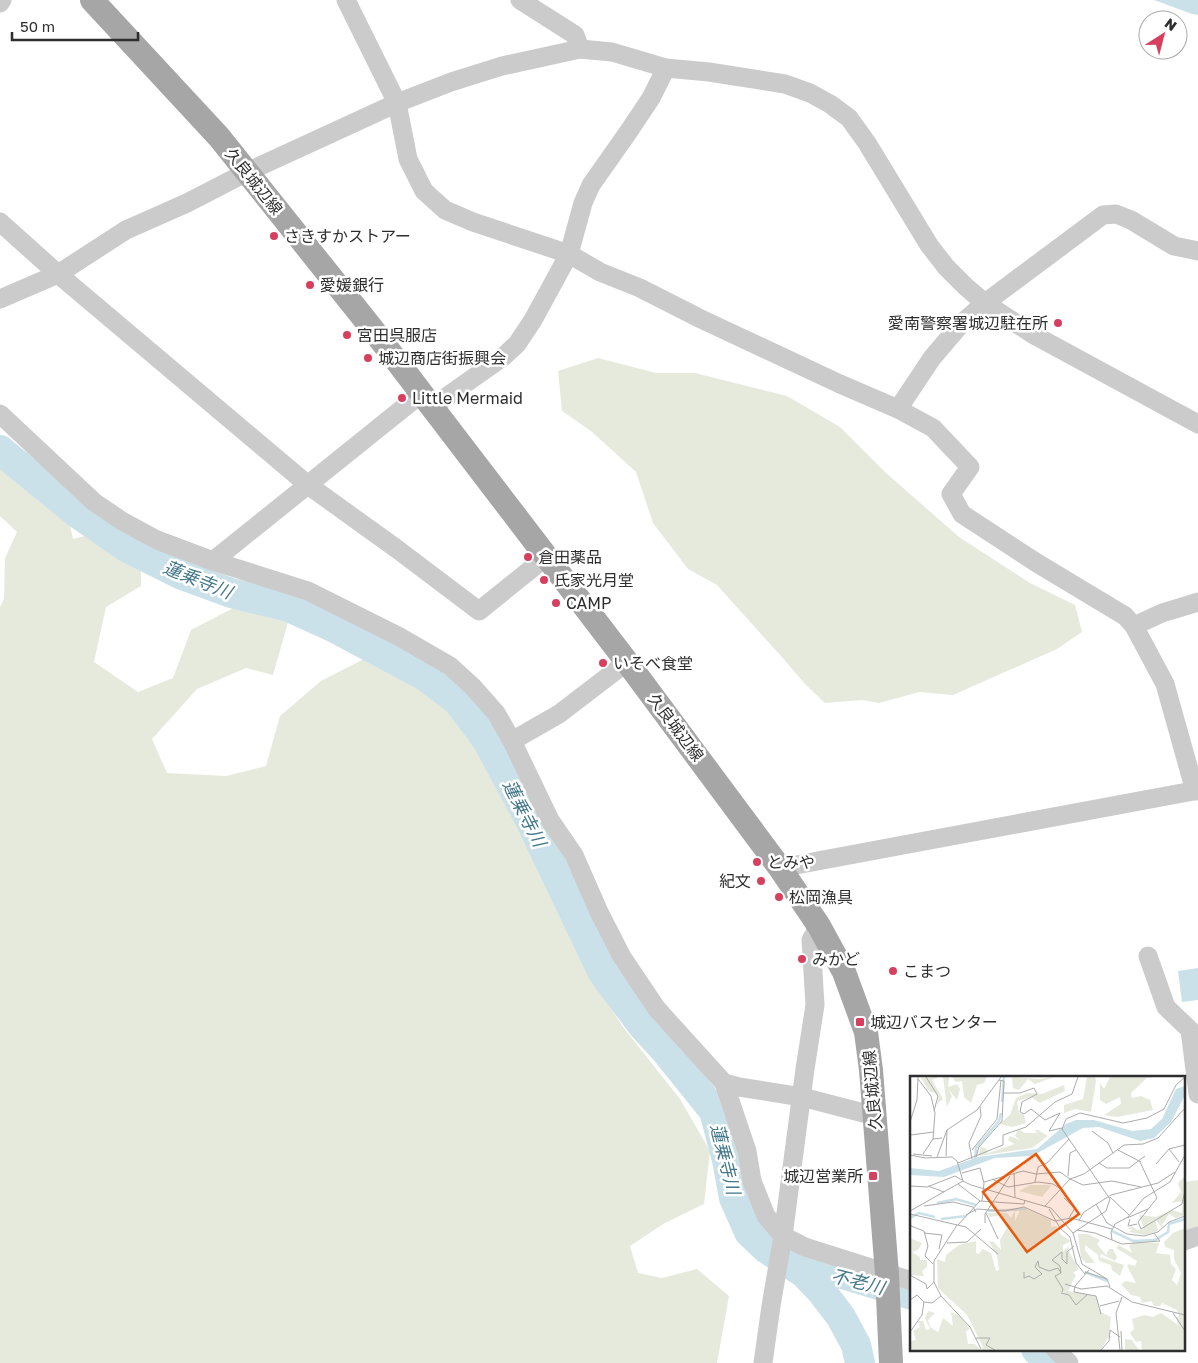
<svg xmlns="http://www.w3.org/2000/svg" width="1198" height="1363" font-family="'Golos Text','Noto Sans JP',sans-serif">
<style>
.green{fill:#e6eadd}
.water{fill:#cbe1e9}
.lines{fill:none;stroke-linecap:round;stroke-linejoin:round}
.river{stroke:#cbe1e9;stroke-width:30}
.minor{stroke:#cbcbcb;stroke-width:19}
.major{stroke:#a6a6a6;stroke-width:24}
.poi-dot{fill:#d73f5e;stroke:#fff;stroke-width:2}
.labels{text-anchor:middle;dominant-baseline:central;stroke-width:5;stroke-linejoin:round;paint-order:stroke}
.street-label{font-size:16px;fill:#2e2e2e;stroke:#fff}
.poi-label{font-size:16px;fill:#2e2e2e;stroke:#fff;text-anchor:start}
.water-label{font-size:18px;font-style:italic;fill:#43788a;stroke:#fff}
.inset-river{fill:none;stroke:#cbe1e9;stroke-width:2.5}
.inset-road{fill:none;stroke:#ababab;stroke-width:1}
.view{fill:#e8590c;fill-opacity:0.15;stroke:#e8590c;stroke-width:2.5}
.inset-edge{fill:none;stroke:#2e2e2e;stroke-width:2.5}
</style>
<rect width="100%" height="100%" fill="#fff"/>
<g class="green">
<path d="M 598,358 L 656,373 L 695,373 L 787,396 L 840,427 L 886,473 L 959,537 L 1030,583 L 1075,605 L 1082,632 L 1057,649 L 953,695 L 919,692 L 879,703 L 862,700 L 825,703 L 806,685 L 781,656 L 717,585 L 688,569 L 653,523 L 636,472 L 591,431 L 562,411 L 558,371 Z"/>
<path d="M 0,448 L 67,511 L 73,539 L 92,534 L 141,562 L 141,586 L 106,607 L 94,662 L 138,692 L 173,678 L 191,630 L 243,603 L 289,619 L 273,675 L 246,668 L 197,689 L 152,739 L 167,773 L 226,776 L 266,766 L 280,716 L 321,681 L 368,657 L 458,711 L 505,782 L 542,849 L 559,896 L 592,979 L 623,1027 L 680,1099 L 710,1151 L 704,1204 L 663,1224 L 630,1246 L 638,1273 L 662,1278 L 697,1269 L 729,1296 L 717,1363 L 0,1363 L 0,607 L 4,599 L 5,558 L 17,532 L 0,516 Z"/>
<path d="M 1198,1180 L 1198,1232 L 1184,1237 L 1184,1182 Z"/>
</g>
<g class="water">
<path d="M 1154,0 L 1198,0 L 1198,15 L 1192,14 Z"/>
<path d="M 1198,968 L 1198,1000 L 1182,1002 L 1178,971 Z"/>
</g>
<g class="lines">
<g class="river">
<path d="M 0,450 L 77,513 L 126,547 L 182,575 L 231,593 L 289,607 L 333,627 L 425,676 L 458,701 L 487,740 L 531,822 L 603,973 L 642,1025 L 665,1050 L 714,1111 L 727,1160 L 734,1198 L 749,1232 L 767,1249 L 804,1273 L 822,1292 L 841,1317 L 856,1345 L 860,1363"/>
<path d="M 804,1273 L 832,1271 L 912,1295"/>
<path d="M 1036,1349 L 1048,1363"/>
</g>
<g class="minor">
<path d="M 346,0 L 397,103 L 408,159 L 424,191 L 445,210 L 473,222 L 569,254 L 600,272 L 640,288 L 701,319 L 840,384 L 898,409 L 933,428 L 970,467 L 951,494 L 962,514 L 1037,563 L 1125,616 L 1134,626 L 1165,684 L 1195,791"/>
<path d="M 520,0 L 575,35 L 580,49"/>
<path d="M 0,3 L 2,0"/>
<path d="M 0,222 L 58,274 L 308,485 L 397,549 L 479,611 L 546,557"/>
<path d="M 0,299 L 58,274 L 126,230 L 187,203 L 247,172 L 397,103 L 451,82 L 502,66 L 580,49 L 612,52 L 666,68 L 709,72 L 785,84 L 810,93 L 830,104 L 849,118 L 867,143 L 929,245 L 946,267 L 966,287 L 985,303 L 1034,335 L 1198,424"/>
<path d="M 432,407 L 503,357 L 517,344 L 533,320 L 569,254 L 583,203 L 591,185 L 629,131 L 651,98 L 666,68"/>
<path d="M 898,409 L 932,358 L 960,325 L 985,303 L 1103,215 L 1116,214 L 1131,220 L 1174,246 L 1198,251"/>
<path d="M 0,414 L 94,502 L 122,521 L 157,540 L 213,561 L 308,591 L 398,636 L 450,666 L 473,687 L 496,713 L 512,741 L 550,820 L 574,855 L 599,912 L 622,957 L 657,1009 L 724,1083 L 747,1151 L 752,1181 L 766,1216 L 783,1236 L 805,1247 L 912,1281"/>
<path d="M 213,561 L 422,393"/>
<path d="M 1134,626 L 1162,613 L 1198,602"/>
<path d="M 512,741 L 559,714 L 627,662"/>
<path d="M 780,868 L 1198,790"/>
<path d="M 1148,956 L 1166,1007 L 1190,1030 L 1198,1094"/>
<path d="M 724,1083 L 739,1087 L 802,1097 L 875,1116"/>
<path d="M 1184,1241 L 1198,1236"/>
<path d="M 1055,1349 L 1069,1363"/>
<path d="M 763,1363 L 771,1306 L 783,1236 L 805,1069 L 815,1005 L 811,940 L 819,926"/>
</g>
<path class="major" d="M 92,0 L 219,137 L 370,326 L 627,662 L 780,868 L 819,926 L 844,972 L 866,1032 L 871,1070 L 887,1274 L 891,1363"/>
</g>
<g class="poi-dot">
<circle cx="274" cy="236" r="5"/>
<circle cx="310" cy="285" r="5"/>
<circle cx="1058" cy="323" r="5"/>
<circle cx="347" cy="335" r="5"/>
<circle cx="368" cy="358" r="5"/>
<circle cx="402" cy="398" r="5"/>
<circle cx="528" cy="557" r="5"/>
<circle cx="544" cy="580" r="5"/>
<circle cx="556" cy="603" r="5"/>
<circle cx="603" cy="663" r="5"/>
<circle cx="757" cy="862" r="5"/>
<circle cx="761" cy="881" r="5"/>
<circle cx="779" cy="897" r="5"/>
<circle cx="802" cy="959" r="5"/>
<circle cx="893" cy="971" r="5"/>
<rect x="855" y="1017" width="10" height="10" rx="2.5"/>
<rect x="868" y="1171" width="10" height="10" rx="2.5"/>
</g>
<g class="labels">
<g class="street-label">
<text transform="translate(254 181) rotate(51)">久良城辺線</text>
<text transform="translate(676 727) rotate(53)">久良城辺線</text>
<text transform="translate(872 1090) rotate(-95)">久良城辺線</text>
</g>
<g class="poi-label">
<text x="284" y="236">さきすかストアー</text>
<text x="320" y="285">愛媛銀行</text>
<text x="1048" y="323" text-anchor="end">愛南警察署城辺駐在所</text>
<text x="357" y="335">宮田呉服店</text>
<text x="378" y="358">城辺商店街振興会</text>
<text x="412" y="398">Little Mermaid</text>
<text x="538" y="557">倉田薬品</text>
<text x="554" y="580">氏家光月堂</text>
<text x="566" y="603">CAMP</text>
<text x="613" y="663">いそべ食堂</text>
<text x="767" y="862">とみや</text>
<text x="751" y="881" text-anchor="end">紀文</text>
<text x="789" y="897">松岡漁具</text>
<text x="812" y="959">みかど</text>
<text x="903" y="971">こまつ</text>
<text x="870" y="1022">城辺バスセンター</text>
<text x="863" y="1176" text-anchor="end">城辺営業所</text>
</g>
<g class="water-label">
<text transform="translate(198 579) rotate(22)">蓮乗寺川</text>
<text transform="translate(525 813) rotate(63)">蓮乗寺川</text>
<text transform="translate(726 1159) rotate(76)">蓮乗寺川</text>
<text transform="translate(858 1281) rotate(14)">不老川</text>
</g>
</g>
<g transform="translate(910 1076)">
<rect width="275" height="275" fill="#fff"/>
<path d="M 28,1 L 22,4 L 33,23 L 27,28 L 29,19 L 19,15 L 11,2 ZM 33,1 L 39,1 L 38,11 L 47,8 L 50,13 L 47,24 L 39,14 L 42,20 L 37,31 ZM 42,1 L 77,1 L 74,7 L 67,9 L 61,27 L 54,21 L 52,5 L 46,6 ZM 102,1 L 129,3 L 144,1 L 125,8 L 118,3 L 109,14 L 103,12 ZM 177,1 L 185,1 L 186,5 L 181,36 L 165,33 L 154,37 L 154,29 L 173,23 ZM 200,1 L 244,1 L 237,2 L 221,17 L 222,22 L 231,20 L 240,24 L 243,34 L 207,41 L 194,39 L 211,28 L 210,21 L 196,28 L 190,24 L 190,7 L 194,13 ZM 154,9 L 155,15 L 130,27 L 121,21 L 107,25 L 109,37 L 114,39 L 116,47 L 103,51 L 89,48 L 100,39 L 106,22 L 118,17 L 132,18 ZM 108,53 L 115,57 L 127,57 L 125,54 L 128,54 L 138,60 L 122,72 L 69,80 L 70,71 L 76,72 L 78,77 L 104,68 L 98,64 L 100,60 L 110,64 L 105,60 ZM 275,100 L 275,139 L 266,142 L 259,138 L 251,151 L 245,143 L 248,155 L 235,159 L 219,156 L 222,153 L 217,153 L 222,150 L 227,154 L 234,153 L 229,139 L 246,141 L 262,134 L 272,137 L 273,125 L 262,127 L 271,116 L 268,107 ZM 120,109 L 140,109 L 141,110 L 132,121 L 109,115 ZM 116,133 L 141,144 L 141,151 L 146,150 L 151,159 L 161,165 L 153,169 L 153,175 L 159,170 L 158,174 L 169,193 L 163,197 L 166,199 L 158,215 L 186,220 L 191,236 L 201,241 L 199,260 L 191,274 L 72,274 L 73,271 L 57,239 L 28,212 L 27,183 L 35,186 L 36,179 L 49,169 L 66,165 L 66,177 L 69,178 L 72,173 L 81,177 L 86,195 L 89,194 L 87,180 L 79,165 L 84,166 L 91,174 L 90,164 L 97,152 L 91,139 L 80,141 L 77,137 L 97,137 L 101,142 L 105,134 L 105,145 L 110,134 ZM 275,152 L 275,274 L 232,274 L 231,265 L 226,266 L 220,257 L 224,253 L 222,243 L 234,239 L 243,241 L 251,237 L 268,249 L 266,241 L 269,240 L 267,234 L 252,227 L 250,230 L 244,230 L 241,225 L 232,227 L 230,221 L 221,219 L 211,208 L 216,205 L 226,207 L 217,190 L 219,188 L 225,190 L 227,185 L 206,172 L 209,169 L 222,177 L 219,169 L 225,166 L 249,167 L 246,177 L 260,179 L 261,188 L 266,193 L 262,204 L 267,209 L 271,197 L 264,183 L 264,174 L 255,171 L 254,166 L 263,157 ZM 168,158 L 178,158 L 190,164 L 187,168 L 196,179 L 199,173 L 203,173 L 207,181 L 205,185 L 191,178 L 190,181 L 214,189 L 210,200 L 202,194 L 201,189 L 189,185 L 188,179 L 175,169 L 175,174 L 185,187 L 176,187 L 171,182 ZM 0,162 L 12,167 L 8,174 L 2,176 L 10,181 L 10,184 L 17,184 L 17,191 L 12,195 L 14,200 L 0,199 ZM 18,235 L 25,237 L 18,244 L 20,251 L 28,256 L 33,242 L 43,250 L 41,236 L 50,240 L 60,253 L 56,255 L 58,268 L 65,268 L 71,274 L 0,274 L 0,265 L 6,264 L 3,255 L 10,251 L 8,245 L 13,245 L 16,254 L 20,253 L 15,242 ZM 215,263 L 222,264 L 229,274 L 215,274 Z" fill="#e6eadd"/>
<path d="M 275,10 L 275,19 L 261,46 L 244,62 L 230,65 L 189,51 L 173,52 L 122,80 L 85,82 L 34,101 L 0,99 L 0,92 L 29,95 L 68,81 L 127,73 L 156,48 L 166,44 L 184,44 L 222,55 L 241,53 L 252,43 L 266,13 Z" fill="#cbe1e9"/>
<path class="inset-river" d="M 92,26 L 94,1M 65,85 L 66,72 L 89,45 L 91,37M 27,127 L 46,123 L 66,129M 78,135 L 116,133M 0,142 L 9,137 L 25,141M 31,143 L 56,140M 202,155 L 223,165 L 245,164 L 258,156 L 259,148 L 275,143M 175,196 L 197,205"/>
<path class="inset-road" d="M 16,1 L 28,20 L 24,35M 8,3 L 21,20 L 25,37 L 23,63M 94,17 L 110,17 L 124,12 L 127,18 L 112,26 L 110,36 L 114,38 L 121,33 L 135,44 L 150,37 L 139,55 L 152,52M 0,46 L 7,24 L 8,1M 182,55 L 198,67 L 203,77M 0,59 L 24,56M 259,73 L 269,86M 62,74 L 87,43 L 91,4M 208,74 L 231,86M 3,78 L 22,80M 13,78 L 23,63 L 32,62M 0,79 L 15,82 L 42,81 L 47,85 L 53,105 L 61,109 L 141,132 L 163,157 L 172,188 L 197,203 L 200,211M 36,80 L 37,54 L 67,34 L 91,1M 27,81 L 37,54M 66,81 L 69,71 L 92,45 L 94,5 L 89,4M 62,83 L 59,67 L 71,40 L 70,30M 230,86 L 247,122 L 228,146 L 231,153 L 272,128 L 275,115M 48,87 L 93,69 L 93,59 L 116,51 L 145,26 L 162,18 L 168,1M 189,87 L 197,92 L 219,92 L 235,80M 246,88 L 259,73 L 275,69M 52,97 L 70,92 L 74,107 L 72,125M 104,98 L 105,121M 158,100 L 160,77 L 166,74M 82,103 L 98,111 L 128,106 L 143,108 L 151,113M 160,103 L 173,109 L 202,105 L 231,111M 74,106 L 113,95 L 126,98 L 150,96 L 160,103M 125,106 L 128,91 L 137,87 L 159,63M 48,108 L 70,125M 0,110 L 17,111 L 45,100 L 52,104M 18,110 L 34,116M 200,121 L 219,139M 154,122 L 165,132 L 159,142M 186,128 L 197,147 L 217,158 L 234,160 L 248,156 L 259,146 L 275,140M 14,130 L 43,126 L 63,131 L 66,136M 135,130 L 160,103 L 174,98 L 214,69 L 233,68 L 248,62 L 275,32M 139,133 L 150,152 L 160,161 L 166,187 L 175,198M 0,135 L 53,105M 76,137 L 88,163M 0,138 L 56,151 L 88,178M 56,139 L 67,133 L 95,135 L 114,131 L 145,145 L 161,142 L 202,153M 217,142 L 238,133M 220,143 L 218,150 L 227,148M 169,144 L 174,136 L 201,119 L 248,107 L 265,96M 0,146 L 1,150 L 14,155 L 18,170 L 15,180 L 23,188M 75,147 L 75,138 L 100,100M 47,149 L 24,185 L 24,206 L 31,220 L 60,251 L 71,273M 48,149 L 70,125 L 114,128 L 115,124M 167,154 L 185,157 L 212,168 L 250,165 L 244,157M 14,157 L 32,159 L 29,173M 163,157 L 196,135 L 200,123 L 152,53 L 156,43 L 170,37 L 213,47 L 237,42 L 254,33 L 266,9 L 275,1M 202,164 L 201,156 L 205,148 L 218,141 L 234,122 L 260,106 L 275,79M 37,167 L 57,166 L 71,153M 179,194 L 165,210 L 164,216 L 186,220 L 191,238M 114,196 L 114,202 L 119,200 L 124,203 L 132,198 L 125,191 L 128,185 L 129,191 L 139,195 L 148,192 L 151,197M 175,196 L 197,203M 151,197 L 150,190 L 142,184 L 152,176 L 152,183 L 157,188 L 157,176 L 164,170M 151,197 L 145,200 L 153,213 L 152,216M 0,199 L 16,208 L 17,213 L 24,206M 155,208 L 171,213 L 197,210 L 222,226 L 275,239M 151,217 L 159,219 L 166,229 L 178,218M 0,224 L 7,219 L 14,226 L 22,227 L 31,220M 190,230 L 209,225M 263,237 L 275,255M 211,255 L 212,274M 0,256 L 12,239 L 14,226M 66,262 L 80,262 L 76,269 L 85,274M 191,274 L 199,265 L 200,254 L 210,261M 210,274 L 206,237 L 212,221"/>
<path class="view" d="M 126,78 L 169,138 L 117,176 L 73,116 Z"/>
<rect width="275" height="275" class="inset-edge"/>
</g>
<g transform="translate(1163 35) rotate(36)"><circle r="24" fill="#ffffff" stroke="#ababab"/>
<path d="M0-4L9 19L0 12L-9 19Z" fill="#d73f5e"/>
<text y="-8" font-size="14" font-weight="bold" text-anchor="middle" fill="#2e2e2e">N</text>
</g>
<path d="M12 32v8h126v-8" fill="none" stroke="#2e2e2e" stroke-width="2.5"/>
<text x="20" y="32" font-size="15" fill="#2e2e2e" stroke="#ffffff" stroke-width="4" paint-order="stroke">50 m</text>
</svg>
